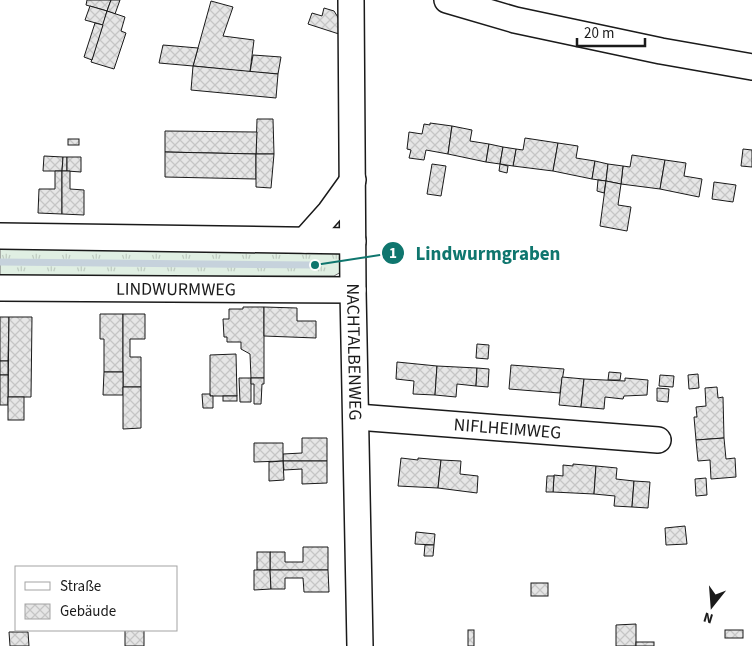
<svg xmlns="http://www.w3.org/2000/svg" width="752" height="646" font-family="'Source Sans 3',sans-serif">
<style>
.grass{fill:url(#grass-tufts);stroke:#6a6a6a}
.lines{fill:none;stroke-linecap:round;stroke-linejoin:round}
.stream{stroke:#c6d2dc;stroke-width:7}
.building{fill:url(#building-cross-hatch);stroke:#1a1a1a}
.minor-casing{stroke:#1a1a1a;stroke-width:28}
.minor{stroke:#fff;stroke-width:25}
.labels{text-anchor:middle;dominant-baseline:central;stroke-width:4;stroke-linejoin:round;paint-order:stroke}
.street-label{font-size:18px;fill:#1a1a1a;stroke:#fff}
.leader{fill:none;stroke:#0f766e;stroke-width:2}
.callout-dot{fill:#0f766e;stroke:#fff;stroke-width:2}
.mark-label{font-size:15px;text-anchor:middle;font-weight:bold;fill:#fff}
.callout-label{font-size:19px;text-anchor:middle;font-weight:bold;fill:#0f766e;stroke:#fff;stroke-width:4;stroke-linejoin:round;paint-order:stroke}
</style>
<defs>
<pattern id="grass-tufts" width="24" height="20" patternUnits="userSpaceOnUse" patternTransform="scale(1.25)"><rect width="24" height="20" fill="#e0efe3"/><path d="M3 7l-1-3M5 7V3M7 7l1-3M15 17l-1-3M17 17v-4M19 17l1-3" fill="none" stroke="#c0ccc2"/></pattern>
<pattern id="building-cross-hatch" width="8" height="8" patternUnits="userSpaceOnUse" patternTransform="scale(1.25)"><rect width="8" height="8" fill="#e6e6e6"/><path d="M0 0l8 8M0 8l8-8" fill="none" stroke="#c5c5c5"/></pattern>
</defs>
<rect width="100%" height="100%" fill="#fff"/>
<path class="grass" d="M 0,243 L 342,253 L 341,272 L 334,276 L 0,277 Z"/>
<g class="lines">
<path class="stream" d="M 0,262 L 315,265"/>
</g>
<g class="building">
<path d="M 87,0 L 111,0 L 107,11 L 86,5 Z"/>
<path d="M 111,0 L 120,0 L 115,14 L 107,11 Z"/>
<path d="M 211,1 L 233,7 L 223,36 L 254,40 L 250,72 L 193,66 Z"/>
<path d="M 90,6 L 107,11 L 103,25 L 85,20 Z"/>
<path d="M 324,8 L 334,11 L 341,22 L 342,35 L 308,24 L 312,13 L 322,16 Z"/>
<path d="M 107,11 L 125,17 L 121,31 L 126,33 L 114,69 L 91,62 Z"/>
<path d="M 95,23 L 103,25 L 92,60 L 84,57 Z"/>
<path d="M 163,45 L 198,48 L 193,66 L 159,63 Z"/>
<path d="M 253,55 L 281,57 L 278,74 L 250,72 Z"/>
<path d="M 193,66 L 278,74 L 276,98 L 191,90 Z"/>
<path d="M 257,119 L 273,119 L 274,154 L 256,154 Z"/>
<path d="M 430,123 L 452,126 L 448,154 L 426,150 L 424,160 L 409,158 L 411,150 L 407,149 L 409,132 L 422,134 L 424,124 L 430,125 Z"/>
<path d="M 452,126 L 472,130 L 470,141 L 489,144 L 486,162 L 448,154 Z"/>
<path d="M 165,131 L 257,132 L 256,154 L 165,152 Z"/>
<path d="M 525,138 L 558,143 L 553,171 L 513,166 L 516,149 L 523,150 Z"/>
<rect x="68" y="139" width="11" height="6"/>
<path d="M 558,143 L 578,146 L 576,158 L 595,161 L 592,179 L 553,171 Z"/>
<path d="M 489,144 L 503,147 L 500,164 L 486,162 Z"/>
<path d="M 503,147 L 516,149 L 513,166 L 500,164 Z"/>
<path d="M 743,149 L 752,150 L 752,167 L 741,166 Z"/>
<path d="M 165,152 L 256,154 L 256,179 L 165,177 Z"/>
<path d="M 256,154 L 274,154 L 271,188 L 256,187 Z"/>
<path d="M 632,155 L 665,160 L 660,189 L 621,184 L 623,166 L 630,167 Z"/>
<path d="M 44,156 L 63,157 L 62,171 L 43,171 Z"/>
<path d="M 63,157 L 67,157 L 67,171 L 62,171 Z"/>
<path d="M 67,157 L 81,157 L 81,172 L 67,171 Z"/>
<path d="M 665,160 L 686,163 L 684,176 L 702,179 L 699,197 L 660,189 Z"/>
<path d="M 595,161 L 608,164 L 606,181 L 592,179 Z"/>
<path d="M 432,164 L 446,166 L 441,196 L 427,194 Z"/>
<path d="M 500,164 L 508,166 L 507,173 L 499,171 Z"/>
<path d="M 608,164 L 623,166 L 621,184 L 606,181 Z"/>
<path d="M 55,171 L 62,171 L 62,214 L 38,213 L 39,189 L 55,189 Z"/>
<path d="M 62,171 L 70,171 L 70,189 L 84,190 L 84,215 L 62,214 Z"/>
<path d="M 598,180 L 606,181 L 604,193 L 597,191 Z"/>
<path d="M 606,181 L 621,184 L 618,205 L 631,207 L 627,231 L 600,226 Z"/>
<path d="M 714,182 L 736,185 L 733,202 L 712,199 Z"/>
<path d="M 243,307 L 264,307 L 264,378 L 251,378 L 250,354 L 241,349 L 241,342 L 227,342 L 227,337 L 224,337 L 223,319 L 229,319 L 229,309 L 243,309 Z"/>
<path d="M 264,307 L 297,308 L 297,321 L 316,321 L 316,338 L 264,336 Z"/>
<path d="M 100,314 L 123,314 L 123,372 L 104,372 L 104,339 L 100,339 Z"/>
<path d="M 123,314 L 145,314 L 145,339 L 130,339 L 130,357 L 141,357 L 141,387 L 123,387 Z"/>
<path d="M 0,317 L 9,317 L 8,361 L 0,361 Z"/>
<path d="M 9,317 L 32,317 L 31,397 L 8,397 Z"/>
<path d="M 477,344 L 489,345 L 488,359 L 476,358 Z"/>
<path d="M 236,354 L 237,396 L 210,396 L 210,355 Z"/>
<rect x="0" y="361" width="8" height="14"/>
<path d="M 397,362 L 437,366 L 435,395 L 413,394 L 414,381 L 396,379 Z"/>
<path d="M 511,365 L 564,369 L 560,393 L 509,389 Z"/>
<path d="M 437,366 L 477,368 L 476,386 L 457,384 L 456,397 L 435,395 Z"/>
<path d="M 477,368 L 489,369 L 488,387 L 476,386 Z"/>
<path d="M 104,372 L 123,372 L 123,395 L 103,395 Z"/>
<path d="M 609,372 L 621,373 L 620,380 L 608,380 Z"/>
<path d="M 698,374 L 699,388 L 689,389 L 688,375 Z"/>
<rect x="0" y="375" width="8" height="30"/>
<path d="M 660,375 L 674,376 L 673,387 L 659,386 Z"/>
<path d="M 562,377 L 584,379 L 581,407 L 559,405 Z"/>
<path d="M 239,378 L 251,378 L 251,402 L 240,402 Z"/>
<path d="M 251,378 L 264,378 L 264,384 L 262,384 L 261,404 L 254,404 L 254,384 L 251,384 Z"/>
<path d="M 625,378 L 648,380 L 647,395 L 624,396 L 623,399 L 605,397 L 604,409 L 581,407 L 584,379 L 625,381 Z"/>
<path d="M 123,387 L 141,387 L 141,428 L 123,429 Z"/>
<path d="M 717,387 L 718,398 L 723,397 L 724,438 L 696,440 L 694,417 L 697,417 L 696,407 L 706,406 L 705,388 Z"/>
<path d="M 657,388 L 669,389 L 668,402 L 657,401 Z"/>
<path d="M 202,394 L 210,394 L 210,396 L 213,396 L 213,408 L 203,408 Z"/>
<rect x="223" y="396" width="14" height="5"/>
<rect x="8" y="397" width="16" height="23"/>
<path d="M 302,438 L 327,438 L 327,461 L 283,461 L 283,454 L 302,453 Z"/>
<path d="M 724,438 L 726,459 L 735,458 L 736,477 L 711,479 L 710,460 L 698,461 L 696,440 Z"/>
<path d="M 254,443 L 283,443 L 283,461 L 254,462 Z"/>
<path d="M 401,458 L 418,460 L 418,458 L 441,460 L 438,488 L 398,486 Z"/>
<path d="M 441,460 L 461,461 L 460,474 L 478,476 L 477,493 L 438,488 Z"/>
<path d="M 283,461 L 327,461 L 327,483 L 302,484 L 302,469 L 284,470 Z"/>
<path d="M 283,461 L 284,480 L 269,481 L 269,462 Z"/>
<path d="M 573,464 L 596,466 L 594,494 L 553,492 L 554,475 L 563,476 L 563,465 L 573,466 Z"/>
<path d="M 596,466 L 617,468 L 616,479 L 634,481 L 632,507 L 614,506 L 615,496 L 594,494 Z"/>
<path d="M 547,476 L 554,476 L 553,492 L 546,492 Z"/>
<path d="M 706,478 L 707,495 L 696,496 L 695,479 Z"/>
<path d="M 634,481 L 650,482 L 648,508 L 632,507 Z"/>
<path d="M 685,526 L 687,544 L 666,545 L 665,528 Z"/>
<path d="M 416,532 L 435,534 L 434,545 L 415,544 Z"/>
<path d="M 425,545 L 434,545 L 433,556 L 424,556 Z"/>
<path d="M 303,547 L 328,547 L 328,570 L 270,570 L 270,552 L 285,552 L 285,562 L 303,562 Z"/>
<rect x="257" y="552" width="13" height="18"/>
<path d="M 254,570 L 270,570 L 271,589 L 254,590 Z"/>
<path d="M 270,570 L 328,570 L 329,592 L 304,592 L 303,578 L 285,578 L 285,589 L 271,589 Z"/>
<rect x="531" y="583" width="17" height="13"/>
<path d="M 636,624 L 636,646 L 616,646 L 616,625 Z"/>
<rect x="125" y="630" width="19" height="16"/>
<rect x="468" y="630" width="6" height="16"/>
<rect x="725" y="630" width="18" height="8"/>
<path d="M 9,632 L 28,632 L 29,646 L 10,646 Z"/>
<rect x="636" y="642" width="18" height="4"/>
</g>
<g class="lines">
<defs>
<g id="minor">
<path id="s1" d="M 351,0 L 353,290 L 360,646"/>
<path d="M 447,0 L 515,20 L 661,51 L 752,67"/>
<path d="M 0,236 L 353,241"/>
<path d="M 305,240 L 330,212 L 353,180"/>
<path id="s2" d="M 0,288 L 353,290"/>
<path id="s3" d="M 357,417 L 658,440"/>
</g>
</defs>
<use href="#minor" class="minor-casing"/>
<use href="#minor" class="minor"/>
</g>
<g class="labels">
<g class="street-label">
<text stroke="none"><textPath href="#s2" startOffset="176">LINDWURMWEG</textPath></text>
<text stroke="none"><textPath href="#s1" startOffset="352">NACHTALBENWEG</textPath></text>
<text stroke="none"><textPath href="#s3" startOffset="151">NIFLHEIMWEG</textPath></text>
</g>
</g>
<path class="leader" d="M315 265L393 253"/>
<g class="callout-dot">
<circle cx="315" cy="265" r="5"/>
<circle cx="393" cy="253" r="12"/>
</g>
<g class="mark-label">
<text x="393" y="258">1</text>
</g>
<g class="callout-label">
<text x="488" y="260">Lindwurmgraben</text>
</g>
<rect x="15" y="566" width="162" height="65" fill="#ffffff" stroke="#a3a3a3"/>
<rect x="25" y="582" width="25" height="8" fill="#ffffff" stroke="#a3a3a3"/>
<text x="60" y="591" font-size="15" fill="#1a1a1a">Straße</text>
<rect x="25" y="604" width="25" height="15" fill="url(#building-cross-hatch)" stroke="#a3a3a3"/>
<text x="60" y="616" font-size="15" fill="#1a1a1a">Gebäude</text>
<g transform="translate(712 606) rotate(197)" stroke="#ffffff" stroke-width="4" paint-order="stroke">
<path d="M0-4L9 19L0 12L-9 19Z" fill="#1a1a1a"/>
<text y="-8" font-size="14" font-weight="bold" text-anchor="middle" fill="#1a1a1a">N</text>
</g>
<path d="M577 38v8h68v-8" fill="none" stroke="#1a1a1a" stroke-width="2.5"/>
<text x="584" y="38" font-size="15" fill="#1a1a1a" stroke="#ffffff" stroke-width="4" paint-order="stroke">20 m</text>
</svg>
